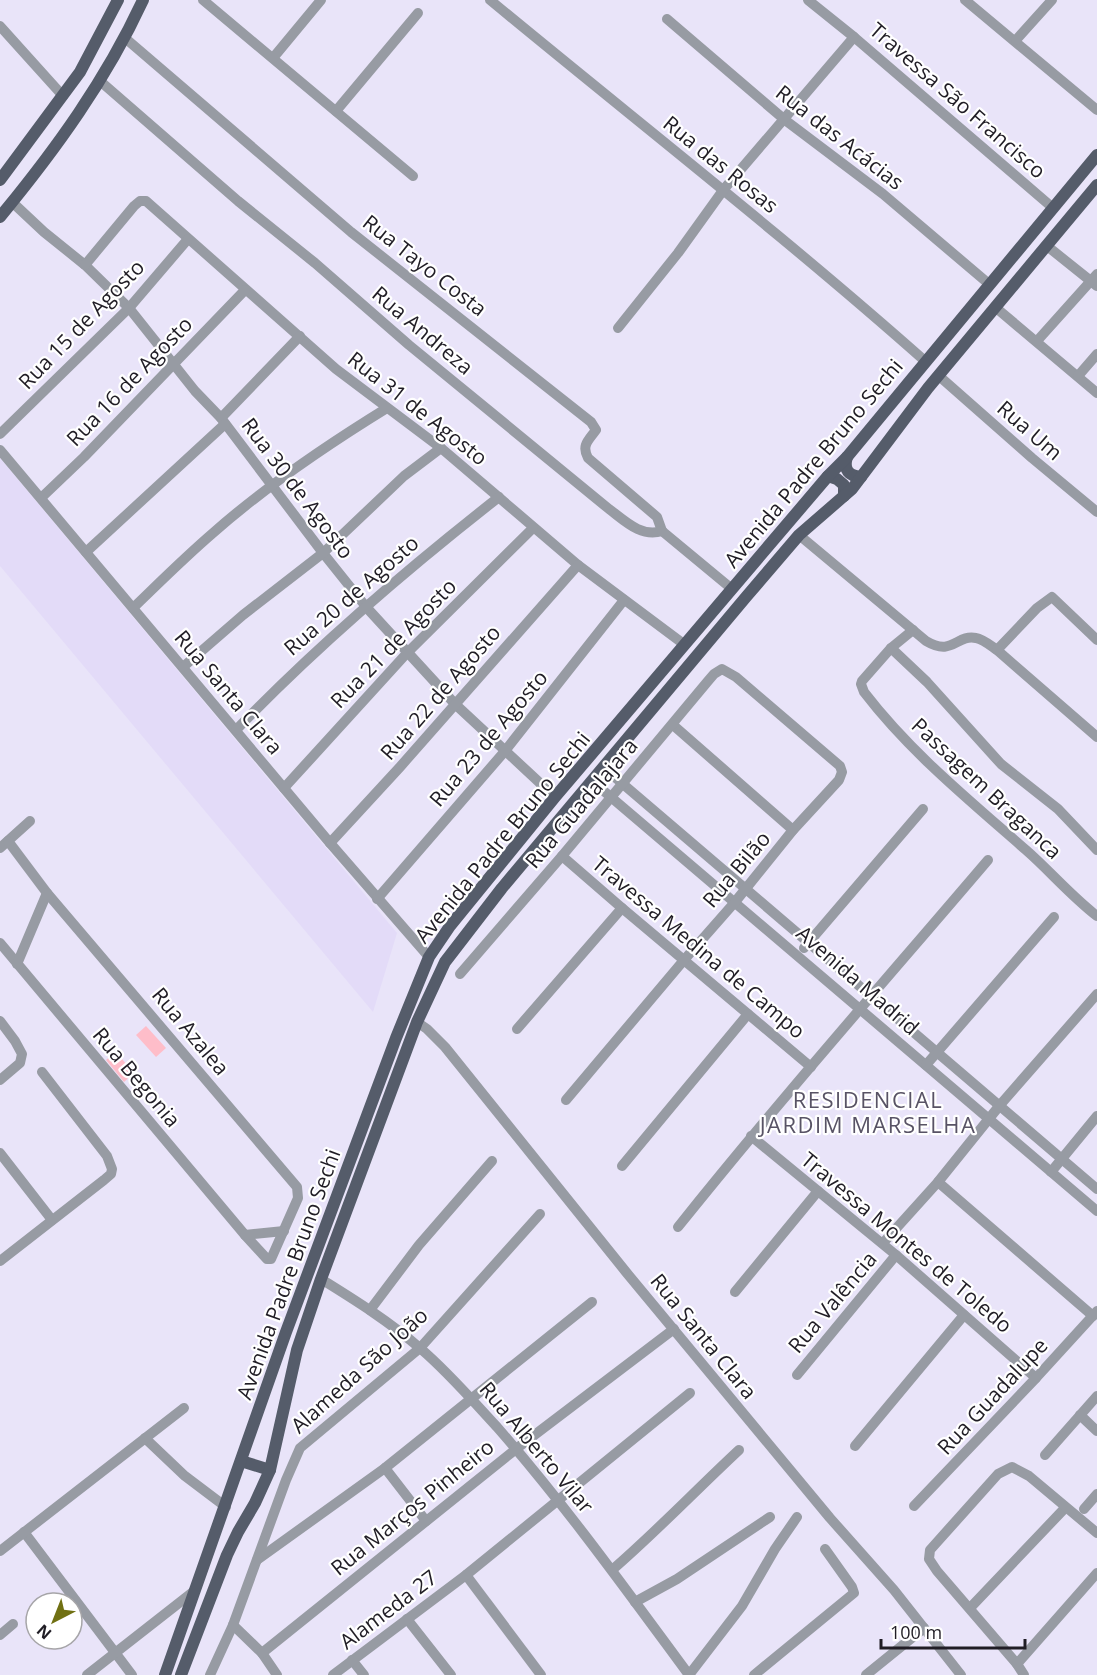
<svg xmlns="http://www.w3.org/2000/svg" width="1097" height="1675" font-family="'Open Sans',sans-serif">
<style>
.built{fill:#e3dbf8}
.green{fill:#febdc9}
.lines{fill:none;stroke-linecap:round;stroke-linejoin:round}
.minor{stroke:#979ba3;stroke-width:10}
.major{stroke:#555c6a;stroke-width:12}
.labels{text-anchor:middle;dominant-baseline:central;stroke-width:4.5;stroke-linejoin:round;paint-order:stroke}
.street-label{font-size:21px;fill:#201d25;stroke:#fff}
.neighbourhood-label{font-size:22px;letter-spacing:1.5px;fill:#585365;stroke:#fff}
</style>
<rect width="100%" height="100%" fill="#e9e4f9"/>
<path class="built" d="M 0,458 L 397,933 L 373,1012 L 0,566 Z"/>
<g class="green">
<path d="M 146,1026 L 166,1048 L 156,1057 L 136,1035 Z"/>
<path d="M 116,1052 L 134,1073 L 124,1082 L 106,1060 Z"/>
</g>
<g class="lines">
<g class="minor">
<path d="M 203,0 L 413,176"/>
<path d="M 490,0 C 635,120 784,236 925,361"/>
<path d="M 808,0 L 854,37 L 1053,208"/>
<path d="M 965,0 L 1097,110"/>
<path d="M 667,19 L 785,120 L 883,194 L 989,284"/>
<path d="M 0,26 L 63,96"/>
<path d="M 125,38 L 351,232 L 591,422 L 596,430 C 589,440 581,445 588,458 L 657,517 L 662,531"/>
<path d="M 1016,40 L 1052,0"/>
<path d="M 273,58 L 321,0"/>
<path d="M 100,81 L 238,201 L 315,263 L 409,345 L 609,509 C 624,520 641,538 662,531"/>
<path d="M 336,111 L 418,13"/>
<path d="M 12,202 L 44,232 L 85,265 L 129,308 L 195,391 L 221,418 L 323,553 L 367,608 L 455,704 L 555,797"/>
<path d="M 1047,246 L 1097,286"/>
<path d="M 85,265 L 134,206 L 140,201 L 146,201 L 336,369 L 441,448 L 578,565 L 685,645"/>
<path d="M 995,307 L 1097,393"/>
<path d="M 618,328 L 678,253 L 724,189 L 854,37"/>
<path d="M 1037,341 L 1097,274"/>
<path d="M 939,376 L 1032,458 L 1097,512"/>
<path d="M 1078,376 L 1097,354"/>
<path d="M 221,418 L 300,336"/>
<path d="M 0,434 L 129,308 L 188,239"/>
<path d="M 0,450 L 330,843 L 429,957"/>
<path d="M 41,498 L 84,457 L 245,290"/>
<path d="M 662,531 L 732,589"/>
<path d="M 799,535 L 926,641 C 953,657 956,634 976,638 C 983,639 991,646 997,650 L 1097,737"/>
<path d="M 86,552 L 225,424"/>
<path d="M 133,608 C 159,583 185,557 213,533 C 266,486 327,445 387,408"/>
<path d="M 913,630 L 891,648 L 862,681 L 861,684 L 864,692 C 910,752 969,800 1026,850 C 1050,871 1071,896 1097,916"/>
<path d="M 891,648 L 927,682 L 1001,764 L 1058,809 L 1097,850"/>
<path d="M 997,650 L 1037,608 L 1052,597 L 1097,640"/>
<path d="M 183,667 L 243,615 L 323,553 L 404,476 L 441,448"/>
<path d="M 673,725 L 793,830"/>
<path d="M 236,730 C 317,646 407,569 499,497"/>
<path d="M 603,767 L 1097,1189"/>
<path d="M 592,781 L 1097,1211"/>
<path d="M 284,788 L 407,653 L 533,528"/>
<path d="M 330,843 L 400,767 L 578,565"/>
<path d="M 0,848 L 30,821"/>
<path d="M 562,856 L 622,908 L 811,1067"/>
<path d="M 377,899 L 505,751 L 624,600"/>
<path d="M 0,943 L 245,1235 L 267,1259 L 271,1259 L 298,1198 L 297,1187 L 47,893 L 8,841"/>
<path d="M 804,948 L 923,809"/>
<path d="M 17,964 L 47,893"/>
<path d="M 460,974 L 562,856 L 708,681 L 714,674 L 722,669 L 736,677 L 840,766 L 842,772 L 839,780 L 793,830 L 735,902 L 684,960 L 566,1100"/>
<path d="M 0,1021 L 15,1041 L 22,1054 L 20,1063 L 0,1080"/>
<path d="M 417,1022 L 427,1029 L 445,1047 L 626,1272 L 830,1518 L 894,1590 L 961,1675"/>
<path d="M 517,1029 L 622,908"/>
<path d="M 926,1065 L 1054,917"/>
<path d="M 751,1136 L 896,1255 L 1036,1378"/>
<path d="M 0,1153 L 52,1220"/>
<path d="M 622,1166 L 748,1014"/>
<path d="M 1051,1172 L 1097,1116"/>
<path d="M 938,1182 L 1093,1316"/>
<path d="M 678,1227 C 778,1102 884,982 988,860"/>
<path d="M 245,1235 L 284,1231"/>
<path d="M 883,1243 L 938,1182 L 1000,1105 L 1097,994"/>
<path d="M 0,1261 L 104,1180 L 111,1174 L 112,1169 L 107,1156 L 42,1072"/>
<path d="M 321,1279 C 355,1300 390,1322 421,1349 C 449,1373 472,1400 497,1427 C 566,1506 627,1591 689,1675"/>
<path d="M 735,1292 L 818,1191"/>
<path d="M 370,1310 L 419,1245 L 492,1161"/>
<path d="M 797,1375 L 896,1255"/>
<path d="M 1080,1415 L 1097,1431"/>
<path d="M 145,1438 L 185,1476 L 226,1507"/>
<path d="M 855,1446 L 964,1315"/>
<path d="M 1045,1455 L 1097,1396"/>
<path d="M 385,1468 L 426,1521"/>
<path d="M 914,1506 L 1036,1378 L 1097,1311"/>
<path d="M 1084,1509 L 1097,1494"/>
<path d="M 24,1532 L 132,1675"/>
<path d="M 0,1551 L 184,1408"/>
<path d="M 257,1560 L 385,1468 L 592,1302"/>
<path d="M 612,1570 C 656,1532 696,1490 739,1450"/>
<path d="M 466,1575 L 541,1675"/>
<path d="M 635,1602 L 677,1579 L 770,1517"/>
<path d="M 970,1608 L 1065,1508"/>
<path d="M 407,1619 L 451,1675"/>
<path d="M 233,1625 L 262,1653 L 277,1675"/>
<path d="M 0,1635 L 13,1624"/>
<path d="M 262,1653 L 516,1449 L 674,1329"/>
<path d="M 352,1660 L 364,1675"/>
<path d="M 1017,1664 L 937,1571 L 929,1559 L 930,1550 L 998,1474 L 1012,1467 L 1029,1476 L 1097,1533"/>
<path d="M 87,1675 L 193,1592"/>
<path d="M 210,1675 L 233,1625 L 286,1480 L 300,1448 L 420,1348 L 540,1214"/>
<path d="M 333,1675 L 466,1575 L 690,1393"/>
<path d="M 689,1675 L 742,1606 L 775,1549 L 797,1517"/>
<path d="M 754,1675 L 854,1593 L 852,1587 L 825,1549"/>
<path d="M 866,1675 L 924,1628"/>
<path d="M 1024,1675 L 1017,1664 L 1097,1573"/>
</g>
<g class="major">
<path d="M 0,180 L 80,72 L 118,0"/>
<path d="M 0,217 C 56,149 106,80 143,0"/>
<path d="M 847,457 C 843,470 849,476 861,477"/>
<path d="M 828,476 L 837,479 L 844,485 L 844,496"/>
<path d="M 241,1461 L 270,1470"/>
<path d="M 165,1675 L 286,1332 L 396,1038 L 429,957 L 450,926 L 555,797 L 828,476 L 847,457 L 1097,155"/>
<path d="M 181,1675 L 227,1555 L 238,1532 L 255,1503 L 270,1470 L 297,1350 L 321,1279 L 417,1022 L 445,962 L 502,888 L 746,597 L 799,535 L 852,489 L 928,388 L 1097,185"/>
</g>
</g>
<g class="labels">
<g class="street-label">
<text transform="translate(958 100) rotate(41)">Travessa São Francisco</text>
<text transform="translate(840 137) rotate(38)">Rua das Acácias</text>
<text transform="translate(721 164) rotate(39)">Rua das Rosas</text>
<text transform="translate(425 265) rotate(38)">Rua Tayo Costa</text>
<text transform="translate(81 324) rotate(-46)">Rua 15 de Agosto</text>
<text transform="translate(423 330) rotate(40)">Rua Andreza</text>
<text transform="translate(129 381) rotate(-46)">Rua 16 de Agosto</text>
<text transform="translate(418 408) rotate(38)">Rua 31 de Agosto</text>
<text transform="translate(1030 430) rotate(41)">Rua Um</text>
<text transform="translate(813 463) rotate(-50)">Avenida Padre Bruno Sechi</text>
<text transform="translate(298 488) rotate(53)">Rua 30 de Agosto</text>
<text transform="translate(351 595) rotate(-41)">Rua 20 de Agosto</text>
<text transform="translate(393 643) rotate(-46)">Rua 21 de Agosto</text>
<text transform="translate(229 692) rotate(50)">Rua Santa Clara</text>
<text transform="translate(440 692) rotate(-49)">Rua 22 de Agosto</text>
<text transform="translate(488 738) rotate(-50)">Rua 23 de Agosto</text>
<text transform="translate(987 788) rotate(43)">Passagem Braganca</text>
<text transform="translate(581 803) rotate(-50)">Rua Guadalajara</text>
<text transform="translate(502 837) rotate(-51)">Avenida Padre Bruno Sechi</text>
<text transform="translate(736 869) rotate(-50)">Rua Bilão</text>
<text transform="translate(699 947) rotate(40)">Travessa Medina de Campo</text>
<text transform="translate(858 980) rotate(41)">Avenida Madrid</text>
<text transform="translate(191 1031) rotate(50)">Rua Azalea</text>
<text transform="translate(137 1077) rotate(50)">Rua Begonia</text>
<text transform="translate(907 1242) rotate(40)">Travessa Montes de Toledo</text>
<text transform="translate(288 1274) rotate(-70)">Avenida Padre Bruno Sechi</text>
<text transform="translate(832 1302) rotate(-50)">Rua Valência</text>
<text transform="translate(704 1336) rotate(51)">Rua Santa Clara</text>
<text transform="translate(359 1370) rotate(-42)">Alameda São João</text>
<text transform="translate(992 1396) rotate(-47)">Rua Guadalupe</text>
<text transform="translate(537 1447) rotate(50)">Rua Alberto Vilar</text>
<text transform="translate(412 1507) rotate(-39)">Rua Marços Pinheiro</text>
<text transform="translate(388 1609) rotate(-37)">Alameda 27</text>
</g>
<g class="neighbourhood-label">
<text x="868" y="1099">RESIDENCIAL<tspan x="868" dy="25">JARDIM MARSELHA</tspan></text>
</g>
</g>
<g transform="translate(54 1621) rotate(222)"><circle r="28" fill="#ffffff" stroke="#a6a5a8" stroke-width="1.5"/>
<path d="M0-4.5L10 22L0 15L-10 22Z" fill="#707013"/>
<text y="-9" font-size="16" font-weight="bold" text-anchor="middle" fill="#201d25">N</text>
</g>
<path d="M881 1639v9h144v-9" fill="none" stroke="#201d25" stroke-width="3"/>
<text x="890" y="1639" font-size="18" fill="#201d25" stroke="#ffffff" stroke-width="4.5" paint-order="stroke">100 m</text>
</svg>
